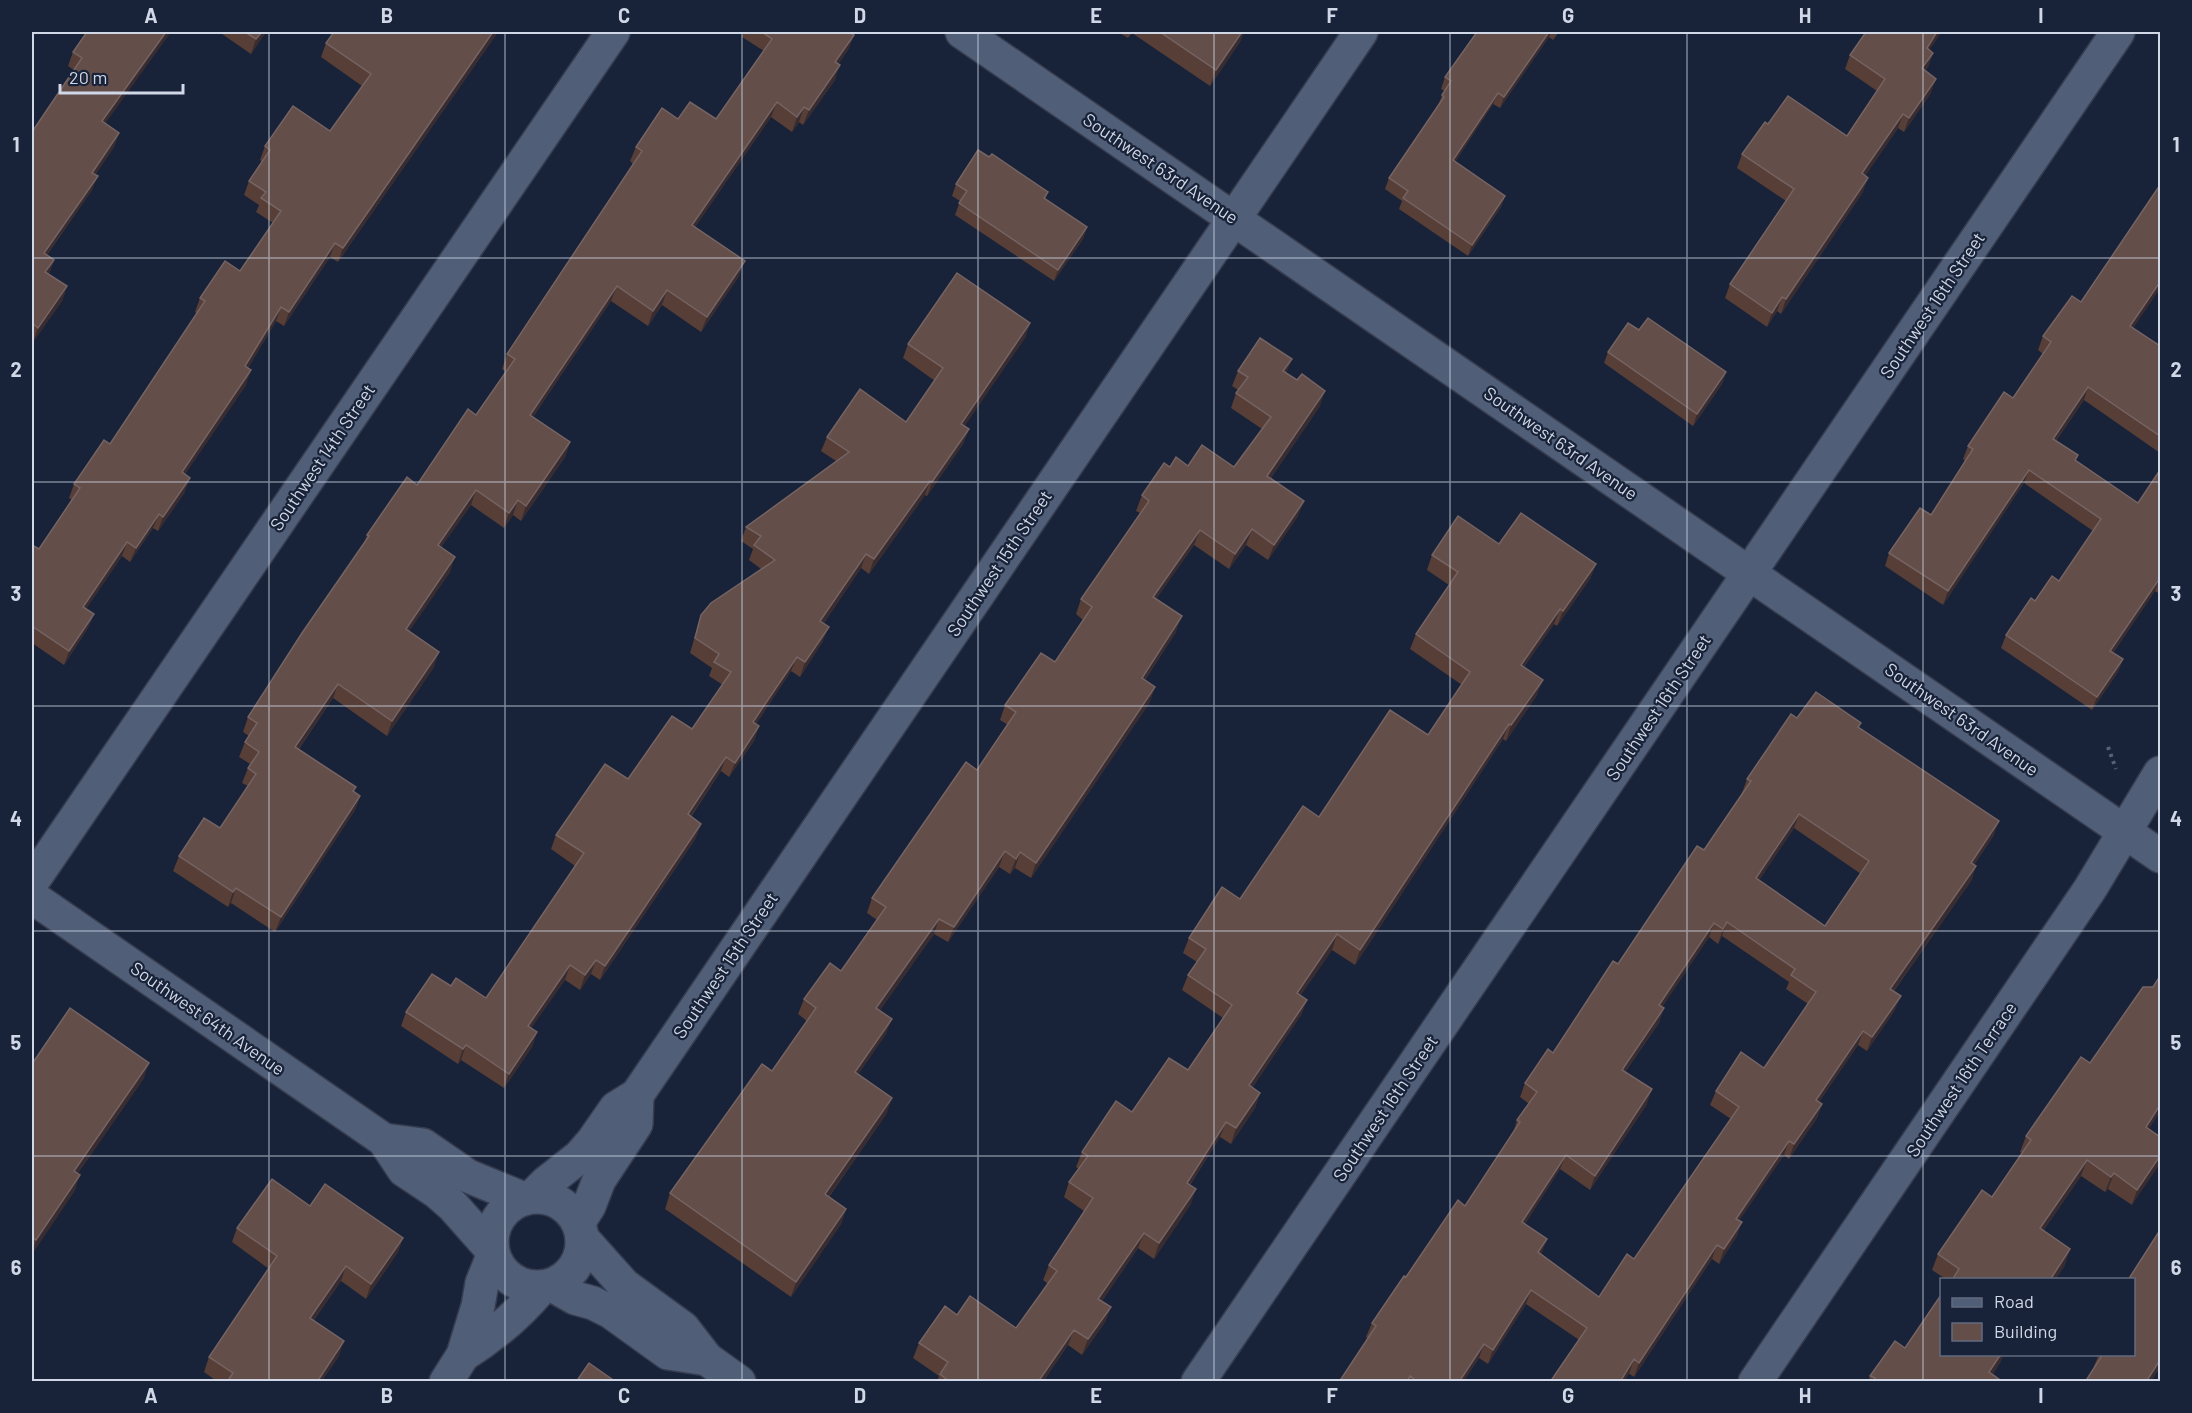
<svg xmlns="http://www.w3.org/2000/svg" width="2192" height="1413" font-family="Barlow,sans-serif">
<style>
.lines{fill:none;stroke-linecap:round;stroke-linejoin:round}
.minor-casing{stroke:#353c4f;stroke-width:36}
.path{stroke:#596275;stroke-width:4;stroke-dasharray:3 4.5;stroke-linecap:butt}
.minor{stroke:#515e77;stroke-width:33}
.wall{fill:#573e37;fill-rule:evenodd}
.shaded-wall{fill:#382c30}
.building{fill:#644e4a;stroke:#756463;stroke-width:1.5;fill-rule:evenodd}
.grid{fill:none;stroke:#d0d8e7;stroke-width:1.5;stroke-opacity:0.55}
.labels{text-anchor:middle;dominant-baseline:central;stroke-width:4.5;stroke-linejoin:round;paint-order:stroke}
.street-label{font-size:18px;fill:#d0d8e7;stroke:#182238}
.neatline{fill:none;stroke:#d0d8e7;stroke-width:2}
.grid-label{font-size:20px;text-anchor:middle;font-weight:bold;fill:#d0d8e7}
</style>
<rect width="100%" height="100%" fill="#182238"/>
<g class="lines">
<defs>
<g id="minor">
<path d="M 962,32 L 2160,856"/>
<path d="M 32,882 L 613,32"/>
<path d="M 32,897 L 384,1140 L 404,1170 L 437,1192 L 453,1206 L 492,1250"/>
<path d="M 384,1140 L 423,1145 L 468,1176 L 524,1199"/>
<path d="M 533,1196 L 546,1183 L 579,1157 L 593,1141 L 616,1108 L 637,1095 L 1361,32"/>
<circle cx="537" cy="1242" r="45"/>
<path d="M 578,1223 L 589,1206 L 599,1180 L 636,1124 L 637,1095"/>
<path d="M 582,1238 L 624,1285 L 683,1328 L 707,1359 L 739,1382"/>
<path d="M 552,1285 L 575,1298 L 593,1303 L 611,1312 L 668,1353 L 707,1359"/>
<path d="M 463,1355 C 492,1337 519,1314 541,1288"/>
<path d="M 446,1382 L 463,1355 L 478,1306 L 482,1283 L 493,1256"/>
<path d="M 1198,1382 L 2118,32"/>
<path d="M 1755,1382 L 2090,889 L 2160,773"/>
</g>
</defs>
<use href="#minor" class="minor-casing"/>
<path class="path" d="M 2108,747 L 2116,769"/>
<use href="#minor" class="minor"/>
</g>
<g class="wall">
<path d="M 87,32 L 105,123 L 119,133 L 114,147 L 95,175 L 92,190 L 47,255 L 54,260 L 49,274 L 67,286 L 62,301 L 33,342 L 32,341 L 32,132 L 74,70 L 68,66 L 73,52 Z"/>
<path d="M 219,32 L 266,32 L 251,54 Z"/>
<path d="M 498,32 L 338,262 L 330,257 L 284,326 L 276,321 L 248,368 L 246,385 L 185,474 L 185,492 L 158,531 L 153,528 L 130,562 L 122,556 L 86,609 L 94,614 L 88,628 L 64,665 L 32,643 L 32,551 L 39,549 L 72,500 L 69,498 L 74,484 L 110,444 L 197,314 L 195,312 L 200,298 L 240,271 L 273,223 L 256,212 L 259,205 L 244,195 L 249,181 L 262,162 L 260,160 L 265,146 L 330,131 L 362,86 L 321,57 L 326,43 Z"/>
<path d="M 744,32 L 848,32 L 854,35 L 848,50 L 838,64 L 835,80 L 803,125 L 799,122 L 792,132 L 771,117 L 695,227 L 739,276 L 701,332 L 662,305 L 648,326 L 611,301 L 533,417 L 570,442 L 565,457 L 521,521 L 513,515 L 504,528 L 471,505 L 441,547 L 450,572 L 409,631 L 434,667 L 387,736 L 333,698 L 299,749 L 356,787 L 354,792 L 360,796 L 355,810 L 275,932 L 231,903 L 228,907 L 173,871 L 179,856 L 220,828 L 248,786 L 242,783 L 248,768 L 250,764 L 239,757 L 245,742 L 249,736 L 243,732 L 248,717 L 363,546 L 367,535 L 417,485 L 476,415 L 506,372 L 502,369 L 507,354 L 633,164 L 630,161 L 636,147 L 678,119 L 716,119 L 764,51 L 742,37 Z"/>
<path d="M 1118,32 L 1244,32 L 1240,42 L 1210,86 L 1132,33 L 1128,38 Z"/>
<path d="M 1477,32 L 1559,32 L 1553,40 L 1549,37 L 1500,108 L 1493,104 L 1455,162 L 1505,196 L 1501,207 L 1468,256 L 1399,209 L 1402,201 L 1385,189 L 1389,178 L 1438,106 L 1442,95 L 1445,91 L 1441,89 L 1445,77 Z"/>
<path d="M 1929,50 L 1933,53 L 1928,67 L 1925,71 L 1931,93 L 1904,132 L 1898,128 L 1865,176 L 1863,192 L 1781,314 L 1777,311 L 1767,327 L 1725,298 L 1730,284 L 1786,201 L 1737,168 L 1742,154 L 1768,124 L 1847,136 L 1877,91 L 1845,69 L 1850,55 Z"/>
<path d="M 956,184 L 1048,192 L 1045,200 L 1087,227 L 1083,239 L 1054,281 L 955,215 L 960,201 L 952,196 Z"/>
<path d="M 2160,288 L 2133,328 L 2160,346 L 2160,453 L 2084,400 L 2056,441 L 2076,461 L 2138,503 L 2160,470 L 2160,594 L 2155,591 L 2113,653 L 2123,659 L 2118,672 L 2092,710 L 2001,648 L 2006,635 L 2035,601 L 2059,581 L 2093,531 L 2024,483 L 1943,605 L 1885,566 L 1889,553 L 1931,515 L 1965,461 L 1963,459 L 1968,446 L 2013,398 L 2043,354 L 2038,350 L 2043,336 L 2081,302 Z"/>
<path d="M 1030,323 L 1025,338 L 964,426 L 969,429 L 963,444 L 927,496 L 925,495 L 869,574 L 861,568 L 824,623 L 823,641 L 800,677 L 791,671 L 756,724 L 759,726 L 754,741 L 729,777 L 721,771 L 691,817 L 696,838 L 600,980 L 591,974 L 580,990 L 565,980 L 531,1028 L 537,1032 L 532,1047 L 504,1088 L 461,1060 L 458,1064 L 401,1026 L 406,1012 L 451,986 L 486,998 L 575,866 L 551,849 L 556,835 L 692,729 L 723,685 L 709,676 L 712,668 L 690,653 L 701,615 L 761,569 L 749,560 L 753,549 L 741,541 L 746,527 L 836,461 L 821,451 L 827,437 L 906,422 L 935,381 L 903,358 L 908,344 Z"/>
<path d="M 1639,330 L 1726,372 L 1722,384 L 1693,426 L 1604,363 L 1608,352 Z"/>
<path d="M 1238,371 L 1287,373 L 1320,406 L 1271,478 L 1298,516 L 1268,560 L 1246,545 L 1229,569 L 1194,545 L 1156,599 L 1176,632 L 1145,680 L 1150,702 L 1031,878 L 1015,868 L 1010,874 L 999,867 L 948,942 L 934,934 L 880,1010 L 886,1034 L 858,1074 L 887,1113 L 829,1197 L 846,1209 L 841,1224 L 791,1297 L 665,1209 L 670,1193 L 772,1071 L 807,1021 L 798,1014 L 804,999 L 841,971 L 877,920 L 867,913 L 872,898 L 977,770 L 1008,725 L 1000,720 L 1005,705 L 1055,662 L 1083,620 L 1076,614 L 1081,599 L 1140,513 L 1136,511 L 1142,495 L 1170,467 L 1188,466 L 1234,467 L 1262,429 L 1231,408 L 1236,393 L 1238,390 L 1232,386 Z"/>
<path d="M 1499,544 L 1596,564 L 1590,579 L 1557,626 L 1554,624 L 1524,667 L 1537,695 L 1506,741 L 1503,739 L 1355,965 L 1332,950 L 1300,996 L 1307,1000 L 1301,1015 L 1252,1088 L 1260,1093 L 1255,1108 L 1231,1144 L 1220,1137 L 1190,1185 L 1191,1204 L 1154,1259 L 1138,1248 L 1102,1301 L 1111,1307 L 1105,1322 L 1082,1355 L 1068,1345 L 1043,1382 L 937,1382 L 939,1376 L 913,1358 L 919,1343 L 957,1315 L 1016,1328 L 1048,1284 L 1043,1280 L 1049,1265 L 1084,1211 L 1064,1197 L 1069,1182 L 1079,1169 L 1076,1167 L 1082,1152 L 1132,1112 L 1188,1070 L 1223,1018 L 1182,990 L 1188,975 L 1197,962 L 1183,953 L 1189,938 L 1240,899 L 1319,817 L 1428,735 L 1462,685 L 1410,649 L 1416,634 L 1449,585 L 1427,570 L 1432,555 Z"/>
<path d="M 1797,718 L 1859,728 L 1994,835 L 1974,865 L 1976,866 L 1971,881 L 1894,991 L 1895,1010 L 1867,1051 L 1858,1045 L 1819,1102 L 1822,1104 L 1817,1118 L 1789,1159 L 1784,1155 L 1739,1220 L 1737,1236 L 1719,1264 L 1712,1259 L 1634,1377 L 1526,1304 L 1488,1364 L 1479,1358 L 1463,1382 L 1339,1382 L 1368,1339 L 1366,1337 L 1372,1323 L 1406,1277 L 1465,1206 L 1513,1133 L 1517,1120 L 1529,1104 L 1520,1097 L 1525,1083 L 1553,1053 L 1704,850 L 1742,793 L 1747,779 ZM 1794,828 L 1861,874 L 1825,926 L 1759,880 ZM 1722,936 L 1789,982 L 1786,989 L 1808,1004 L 1764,1068 L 1716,1091 L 1710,1105 L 1731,1119 L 1634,1259 L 1599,1297 L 1541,1254 L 1525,1224 L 1560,1169 L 1590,1190 L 1647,1104 L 1625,1072 L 1659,1023 L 1662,1007 L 1709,937 L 1718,944 Z"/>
<path d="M 32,1064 L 144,1078 L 78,1173 L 75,1190 L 32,1254 Z"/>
<path d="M 2149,1129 L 2160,1137 L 2132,1205 L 2108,1189 L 2105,1192 L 2081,1176 L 2043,1231 L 2065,1265 L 2055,1280 L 1947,1280 L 1932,1270 L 1938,1254 L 1992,1197 L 2022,1153 L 2020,1152 L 2026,1136 Z"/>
<path d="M 310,1206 L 403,1238 L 398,1252 L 366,1299 L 341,1281 L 314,1320 L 339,1356 L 321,1382 L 218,1382 L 204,1372 L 209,1357 L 269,1269 L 232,1242 L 237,1228 Z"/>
<path d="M 2160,1230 L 2160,1369 L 2095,1367 L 2094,1366 L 2099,1354 L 2133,1354 Z"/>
<path d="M 1905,1348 L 2001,1361 L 1993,1374 L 2003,1382 L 1868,1382 L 1870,1376 Z"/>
</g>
<g class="shaded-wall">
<path d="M 166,32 L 171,32 L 97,135 L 102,121 Z"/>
<path d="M 262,32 L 266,32 L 251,54 L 256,39 Z"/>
<path d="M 493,32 L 498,32 L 338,262 L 343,248 Z"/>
<path d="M 1242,32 L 1244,32 L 1240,42 L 1210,86 L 1216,70 Z"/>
<path d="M 1549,32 L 1551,32 L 1549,37 L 1500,108 L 1504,97 Z"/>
<path d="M 1937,32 L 1942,32 L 1921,62 L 1927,48 Z"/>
<path d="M 854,35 L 848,50 L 830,77 L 835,62 Z"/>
<path d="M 1933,53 L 1928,67 L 1917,83 L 1922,68 Z"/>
<path d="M 840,65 L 835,80 L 803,125 L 809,110 Z"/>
<path d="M 1936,79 L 1931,93 L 1904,132 L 1909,118 Z"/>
<path d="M 1498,93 L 1493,104 L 1449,171 L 1453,160 Z"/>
<path d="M 777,102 L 771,117 L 686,240 L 692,225 Z"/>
<path d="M 804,107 L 799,122 L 792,132 L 797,117 Z"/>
<path d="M 1903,114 L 1898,128 L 1857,188 L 1862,173 Z"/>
<path d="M 119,133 L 114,147 L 87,187 L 92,173 Z"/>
<path d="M 98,176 L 92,190 L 38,267 L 44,253 Z"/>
<path d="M 1868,178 L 1863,192 L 1781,314 L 1786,299 Z"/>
<path d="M 1505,196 L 1501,207 L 1468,256 L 1472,245 Z"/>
<path d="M 1087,227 L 1083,239 L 1054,281 L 1058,270 Z"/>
<path d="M 335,243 L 330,257 L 284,326 L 289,312 Z"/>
<path d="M 54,260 L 49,274 L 45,272 Z"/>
<path d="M 745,261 L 739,276 L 701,332 L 707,317 Z"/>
<path d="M 2160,282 L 2160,288 L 2126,339 L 2130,326 Z"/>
<path d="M 67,286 L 62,301 L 33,342 L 38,328 Z"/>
<path d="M 617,286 L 611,301 L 524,430 L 530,415 Z"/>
<path d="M 667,290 L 662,305 L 648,326 L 653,311 Z"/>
<path d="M 1782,297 L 1777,311 L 1767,327 L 1772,313 Z"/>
<path d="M 281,307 L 276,321 L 240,381 L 245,366 Z"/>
<path d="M 1030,323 L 1025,338 L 956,439 L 961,424 Z"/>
<path d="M 1292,359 L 1286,374 L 1283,371 Z"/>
<path d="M 251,370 L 246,385 L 177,486 L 182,472 Z"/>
<path d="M 1726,372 L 1722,384 L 1693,426 L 1697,414 Z"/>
<path d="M 2088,387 L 2084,400 L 2048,452 L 2053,439 Z"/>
<path d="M 1325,391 L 1320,406 L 1262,491 L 1267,476 Z"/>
<path d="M 969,429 L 963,444 L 927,496 L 932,482 Z"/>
<path d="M 570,442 L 565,457 L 521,521 L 526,506 Z"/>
<path d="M 2029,470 L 2024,483 L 1943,605 L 1948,591 Z"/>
<path d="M 190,478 L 185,492 L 158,531 L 163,517 Z"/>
<path d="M 930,481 L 925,495 L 869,574 L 874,559 Z"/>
<path d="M 476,490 L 471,505 L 432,560 L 438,545 Z"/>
<path d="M 518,500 L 513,515 L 504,528 L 509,513 Z"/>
<path d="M 1304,501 L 1298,516 L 1268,560 L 1274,545 Z"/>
<path d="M 159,514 L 153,528 L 130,562 L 136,548 Z"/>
<path d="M 1252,529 L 1246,545 L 1229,569 L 1235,554 Z"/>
<path d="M 1200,530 L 1194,545 L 1147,612 L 1153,597 Z"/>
<path d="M 127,542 L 122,556 L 78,621 L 83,607 Z"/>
<path d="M 866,554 L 861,568 L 815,636 L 820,621 Z"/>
<path d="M 455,557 L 450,572 L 401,643 L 406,629 Z"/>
<path d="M 1596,564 L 1590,579 L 1557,626 L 1563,611 Z"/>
<path d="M 2160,578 L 2155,591 L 2105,664 L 2110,651 Z"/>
<path d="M 1560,609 L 1554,624 L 1515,680 L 1521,665 Z"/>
<path d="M 94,614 L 88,628 L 64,665 L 69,651 Z"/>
<path d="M 1182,616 L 1176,632 L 1136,693 L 1142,678 Z"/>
<path d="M 829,627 L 823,641 L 800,677 L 805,662 Z"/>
<path d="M 439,652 L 434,667 L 387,736 L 392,721 Z"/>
<path d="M 797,657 L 791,671 L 748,736 L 753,722 Z"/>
<path d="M 2123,659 L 2118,672 L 2092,710 L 2097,697 Z"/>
<path d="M 1543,680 L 1537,695 L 1506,741 L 1511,725 Z"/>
<path d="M 338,684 L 333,698 L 290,761 L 295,747 Z"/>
<path d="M 1155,687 L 1150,702 L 1031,878 L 1036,863 Z"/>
<path d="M 1509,724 L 1503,739 L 1355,965 L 1360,950 Z"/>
<path d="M 759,726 L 754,741 L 729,777 L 735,763 Z"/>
<path d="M 726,757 L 721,771 L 682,829 L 688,814 Z"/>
<path d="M 360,796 L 355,810 L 275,932 L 281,917 Z"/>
<path d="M 1799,814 L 1794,828 L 1751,893 L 1756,878 Z"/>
<path d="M 1999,821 L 1994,835 L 1966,877 L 1971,863 Z"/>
<path d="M 701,824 L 696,838 L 600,980 L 605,966 Z"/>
<path d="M 1005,851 L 999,867 L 948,942 L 954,927 Z"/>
<path d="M 1020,852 L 1015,868 L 1010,874 L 1016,859 Z"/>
<path d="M 1976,866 L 1971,881 L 1885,1003 L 1890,989 Z"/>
<path d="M 236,888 L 231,903 L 228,907 L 233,892 Z"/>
<path d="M 939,919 L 934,934 L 871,1023 L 876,1008 Z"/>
<path d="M 1727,922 L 1722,936 L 1718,944 L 1723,929 Z"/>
<path d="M 1714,923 L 1709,937 L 1654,1019 L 1659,1005 Z"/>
<path d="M 1337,934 L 1332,950 L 1291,1009 L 1297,993 Z"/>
<path d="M 596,960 L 591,974 L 580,990 L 585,975 Z"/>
<path d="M 570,965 L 565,980 L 523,1040 L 528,1026 Z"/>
<path d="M 1901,996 L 1895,1010 L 1867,1051 L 1872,1037 Z"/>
<path d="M 1307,1000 L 1301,1015 L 1243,1101 L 1249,1085 Z"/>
<path d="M 1664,1008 L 1659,1023 L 1616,1084 L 1622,1070 Z"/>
<path d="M 892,1019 L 886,1034 L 850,1087 L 855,1072 Z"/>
<path d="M 1863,1031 L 1858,1045 L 1811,1114 L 1816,1100 Z"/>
<path d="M 537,1032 L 532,1047 L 504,1088 L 509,1074 Z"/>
<path d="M 466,1045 L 461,1060 L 458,1064 L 463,1049 Z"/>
<path d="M 149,1063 L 144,1078 L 69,1186 L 74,1171 Z"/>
<path d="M 1652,1089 L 1647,1104 L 1590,1190 L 1595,1176 Z"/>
<path d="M 1260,1093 L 1255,1108 L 1231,1144 L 1236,1128 Z"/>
<path d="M 892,1098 L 887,1113 L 820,1209 L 825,1194 Z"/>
<path d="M 1822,1104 L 1817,1118 L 1789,1159 L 1794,1144 Z"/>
<path d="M 2160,1105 L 2160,1112 L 2140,1143 L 2146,1127 Z"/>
<path d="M 1226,1122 L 1220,1137 L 1181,1198 L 1187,1183 Z"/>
<path d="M 1789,1141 L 1784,1155 L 1731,1233 L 1736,1219 Z"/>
<path d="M 1566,1155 L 1560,1169 L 1517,1237 L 1522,1222 Z"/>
<path d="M 2160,1156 L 2160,1164 L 2132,1205 L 2137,1190 Z"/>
<path d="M 2087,1160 L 2081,1176 L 2034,1244 L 2040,1228 Z"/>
<path d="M 2114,1173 L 2108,1189 L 2105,1192 L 2111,1177 Z"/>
<path d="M 80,1175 L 75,1190 L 32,1254 L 36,1240 Z"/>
<path d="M 1196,1189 L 1191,1204 L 1154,1259 L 1159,1243 Z"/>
<path d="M 846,1209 L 841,1224 L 791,1297 L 796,1282 Z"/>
<path d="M 1742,1222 L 1737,1236 L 1719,1264 L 1724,1249 Z"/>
<path d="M 1144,1233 L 1138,1248 L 1093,1314 L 1098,1299 Z"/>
<path d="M 403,1238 L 398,1252 L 366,1299 L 371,1284 Z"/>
<path d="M 1547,1239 L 1542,1253 L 1533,1267 L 1538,1252 Z"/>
<path d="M 1717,1245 L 1712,1259 L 1634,1377 L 1639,1363 Z"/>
<path d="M 2070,1249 L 2065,1265 L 2055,1280 L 2050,1280 Z"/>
<path d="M 346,1266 L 341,1281 L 305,1332 L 310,1318 Z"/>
<path d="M 1531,1290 L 1526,1304 L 1488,1364 L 1493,1350 Z"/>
<path d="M 1111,1307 L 1105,1322 L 1082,1355 L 1088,1339 Z"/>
<path d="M 1074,1330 L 1068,1345 L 1043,1382 L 1038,1382 Z"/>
<path d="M 344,1341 L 339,1356 L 321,1382 L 317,1382 Z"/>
<path d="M 1484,1344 L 1479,1358 L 1463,1382 L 1459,1382 Z"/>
<path d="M 2001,1354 L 2004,1354 L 2001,1361 L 1988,1382 L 1989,1372 Z"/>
<path d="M 1634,1359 L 1629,1374 L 1624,1382 L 1620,1382 Z"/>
<path d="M 2160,1360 L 2160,1368 L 2151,1382 L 2146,1382 Z"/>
</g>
<g class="building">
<path d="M 87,32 L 166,32 L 102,121 L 119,133 L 92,173 L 98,176 L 44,253 L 54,260 L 45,272 L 67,286 L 38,328 L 32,323 L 32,132 L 82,58 L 73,52 Z"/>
<path d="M 245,32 L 262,32 L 256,39 Z"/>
<path d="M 334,32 L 493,32 L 343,248 L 335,243 L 289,312 L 281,307 L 245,366 L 251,370 L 182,472 L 190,478 L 163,517 L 159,514 L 136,548 L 127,542 L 83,607 L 94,614 L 69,651 L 32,626 L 32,551 L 34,546 L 39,549 L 80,488 L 74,484 L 104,440 L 110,444 L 205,301 L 200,298 L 225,261 L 240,271 L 281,211 L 261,198 L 266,192 L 249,181 L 270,150 L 265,146 L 293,106 L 330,131 L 371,74 L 326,43 Z"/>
<path d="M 762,32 L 848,32 L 854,35 L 835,62 L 840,65 L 809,110 L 804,107 L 797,117 L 777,102 L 692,225 L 745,261 L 707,317 L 667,290 L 653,311 L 617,286 L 530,415 L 570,442 L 526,506 L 518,500 L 509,513 L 476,490 L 438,545 L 455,557 L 406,629 L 439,652 L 392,721 L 338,684 L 295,747 L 356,787 L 353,791 L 360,796 L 281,917 L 236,888 L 233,892 L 179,856 L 204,818 L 220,828 L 256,774 L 248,768 L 259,752 L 245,742 L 257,723 L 248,717 L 302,633 L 369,536 L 367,535 L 407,477 L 417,485 L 468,409 L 476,415 L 515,359 L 507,354 L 642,151 L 636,147 L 662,108 L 678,119 L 690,102 L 716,119 L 772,39 Z"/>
<path d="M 1160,32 L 1242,32 L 1216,70 Z"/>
<path d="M 1477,32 L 1549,32 L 1504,97 L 1498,93 L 1453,160 L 1505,196 L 1472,245 L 1403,198 L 1408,191 L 1389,178 L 1444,97 L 1442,95 L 1451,81 L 1445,77 Z"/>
<path d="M 1866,32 L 1937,32 L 1927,48 L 1933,53 L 1922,68 L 1936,79 L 1909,118 L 1903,114 L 1862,173 L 1868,178 L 1786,299 L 1782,297 L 1772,313 L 1730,284 L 1794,189 L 1742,154 L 1765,122 L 1768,124 L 1788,96 L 1847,136 L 1885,79 L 1850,55 Z"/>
<path d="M 978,150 L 989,157 L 992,154 L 1048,192 L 1044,198 L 1087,227 L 1058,270 L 959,203 L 967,191 L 956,184 Z"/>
<path d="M 2160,185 L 2160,282 L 2130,326 L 2160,346 L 2160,436 L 2088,387 L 2053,439 L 2078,455 L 2075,460 L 2138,503 L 2160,470 L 2160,578 L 2110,651 L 2123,659 L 2097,697 L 2006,635 L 2031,598 L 2035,601 L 2052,576 L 2059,581 L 2101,519 L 2029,470 L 1948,591 L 1889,553 L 1920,508 L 1931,515 L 1973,449 L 1968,446 L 2004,392 L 2013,398 L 2051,342 L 2043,336 L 2072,296 L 2081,302 Z"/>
<path d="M 957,273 L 1030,323 L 961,424 L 969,429 L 932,482 L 930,481 L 874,559 L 866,554 L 820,621 L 829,627 L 805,662 L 797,657 L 753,722 L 759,726 L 735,763 L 726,757 L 688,814 L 701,824 L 605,966 L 596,960 L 585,975 L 570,965 L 528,1026 L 537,1032 L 509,1074 L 466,1045 L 463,1049 L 406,1012 L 432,974 L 451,986 L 456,978 L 486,998 L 584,853 L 556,835 L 605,764 L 628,779 L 672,716 L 692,729 L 731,672 L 714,662 L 719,654 L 695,638 L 701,615 L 711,603 L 775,560 L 754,545 L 761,536 L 746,527 L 849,452 L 827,437 L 860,389 L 906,422 L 943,368 L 908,344 Z"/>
<path d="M 1648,318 L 1726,372 L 1697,414 L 1608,352 L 1628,323 L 1639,330 Z"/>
<path d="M 1260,338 L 1292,359 L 1283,371 L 1297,380 L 1302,374 L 1325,391 L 1267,476 L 1304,501 L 1274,545 L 1252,529 L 1235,554 L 1200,530 L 1153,597 L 1182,616 L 1142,678 L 1155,687 L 1083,794 L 1036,863 L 1020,852 L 1016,859 L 1005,851 L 954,927 L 939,919 L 876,1008 L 892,1019 L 855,1072 L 892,1098 L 825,1194 L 846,1209 L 796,1282 L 670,1193 L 762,1064 L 772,1071 L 816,1008 L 804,999 L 830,963 L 841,971 L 886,907 L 872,898 L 966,762 L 977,770 L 1016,712 L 1005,705 L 1041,653 L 1055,662 L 1092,607 L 1081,599 L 1149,501 L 1142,495 L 1164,463 L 1170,467 L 1176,457 L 1188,466 L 1202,445 L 1234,467 L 1271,417 L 1236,393 L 1248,377 L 1238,371 Z"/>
<path d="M 1521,513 L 1596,564 L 1563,611 L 1560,609 L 1521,665 L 1543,680 L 1511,725 L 1509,724 L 1360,950 L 1337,934 L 1297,993 L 1307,1000 L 1249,1085 L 1260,1093 L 1236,1128 L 1226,1122 L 1187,1183 L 1196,1189 L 1159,1243 L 1144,1233 L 1098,1299 L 1111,1307 L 1088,1339 L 1074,1330 L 1038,1382 L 950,1382 L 940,1374 L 948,1362 L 919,1343 L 945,1306 L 957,1315 L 970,1296 L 1016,1328 L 1057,1271 L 1049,1265 L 1093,1198 L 1069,1182 L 1088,1156 L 1082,1152 L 1116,1101 L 1132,1112 L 1169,1058 L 1188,1070 L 1232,1005 L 1188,975 L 1206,949 L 1189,938 L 1222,887 L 1240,899 L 1303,806 L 1319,817 L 1390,710 L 1428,735 L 1470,672 L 1416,634 L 1458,572 L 1432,555 L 1458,516 L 1499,544 Z"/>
<path d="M 1816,692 L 1861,723 L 1858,727 L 1999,821 L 1971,863 L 1976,866 L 1890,989 L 1901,996 L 1872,1037 L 1863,1031 L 1816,1100 L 1822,1104 L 1794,1144 L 1789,1141 L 1736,1219 L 1742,1222 L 1724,1249 L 1717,1245 L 1639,1363 L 1634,1359 L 1620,1382 L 1550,1382 L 1587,1328 L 1531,1290 L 1493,1350 L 1484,1344 L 1459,1382 L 1418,1382 L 1410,1376 L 1407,1382 L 1339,1382 L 1376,1326 L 1372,1323 L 1404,1276 L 1406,1277 L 1458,1200 L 1465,1206 L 1520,1122 L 1517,1120 L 1537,1092 L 1525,1083 L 1548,1049 L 1553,1053 L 1613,961 L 1618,964 L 1697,846 L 1704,850 L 1751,781 L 1747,779 L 1791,714 L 1797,718 ZM 1799,814 L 1869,861 L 1825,926 L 1756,878 ZM 1727,922 L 1795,969 L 1791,975 L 1816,992 L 1764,1068 L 1741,1052 L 1716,1091 L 1739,1107 L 1634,1259 L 1627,1254 L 1599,1297 L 1538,1252 L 1547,1239 L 1522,1222 L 1566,1155 L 1595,1176 L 1652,1089 L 1622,1070 L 1664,1008 L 1659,1005 L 1714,923 L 1723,929 Z"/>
<path d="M 2160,976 L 2160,1105 L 2146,1127 L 2160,1137 L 2160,1156 L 2137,1190 L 2114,1173 L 2111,1177 L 2087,1160 L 2040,1228 L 2070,1249 L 2050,1280 L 1952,1280 L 1959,1269 L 1938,1254 L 1982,1190 L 1992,1197 L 2031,1140 L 2026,1136 L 2081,1057 L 2090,1063 L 2143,987 L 2153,987 Z"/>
<path d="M 70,1008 L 149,1063 L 74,1171 L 80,1175 L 36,1240 L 32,1237 L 32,1064 Z"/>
<path d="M 272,1179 L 310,1206 L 325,1184 L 403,1238 L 371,1284 L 346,1266 L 310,1318 L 344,1341 L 317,1382 L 227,1382 L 233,1373 L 209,1357 L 277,1256 L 237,1228 Z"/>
<path d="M 2160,1230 L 2160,1360 L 2146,1382 L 2085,1382 L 2103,1354 L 2133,1354 L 2133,1280 L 2128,1280 Z"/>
<path d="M 1941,1295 L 1941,1354 L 2001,1354 L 1989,1372 L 2003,1382 L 1873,1382 L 1875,1378 L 1870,1376 L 1895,1341 L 1905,1348 Z"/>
<path d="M 589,1363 L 616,1382 L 576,1382 Z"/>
</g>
<path class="grid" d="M 269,32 L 269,1382M 505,32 L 505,1382M 742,32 L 742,1382M 978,32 L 978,1382M 1214,32 L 1214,1382M 1450,32 L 1450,1382M 1687,32 L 1687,1382M 1923,32 L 1923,1382M 32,258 L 2160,258M 32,482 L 2160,482M 32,706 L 2160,706M 32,931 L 2160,931M 32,1156 L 2160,1156"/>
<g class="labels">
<g class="street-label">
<text transform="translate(1161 168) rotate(34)">Southwest 63rd Avenue</text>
<text transform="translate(1932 305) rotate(-56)">Southwest 16th Street</text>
<text transform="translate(1561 443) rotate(35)">Southwest 63rd Avenue</text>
<text transform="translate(322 457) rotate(-56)">Southwest 14th Street</text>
<text transform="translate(999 563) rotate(-56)">Southwest 15th Street</text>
<text transform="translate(1658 707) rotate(-56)">Southwest 16th Street</text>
<text transform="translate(1962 719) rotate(35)">Southwest 63rd Avenue</text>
<text transform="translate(725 965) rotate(-56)">Southwest 15th Street</text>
<text transform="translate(208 1018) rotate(35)">Southwest 64th Avenue</text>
<text transform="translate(1961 1079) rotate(-56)">Southwest 16th Terrace</text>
<text transform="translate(1385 1108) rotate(-56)">Southwest 16th Street</text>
</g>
</g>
<rect width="2192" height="1413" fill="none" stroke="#182238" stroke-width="66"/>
<rect x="1940" y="1278" width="195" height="78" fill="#182238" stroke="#626b7e" stroke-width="1.5"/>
<rect x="1952" y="1298" width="30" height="9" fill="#515e77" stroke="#626b7e" stroke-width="1.5"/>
<text x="1994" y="1308" font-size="18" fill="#d0d8e7">Road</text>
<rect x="1952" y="1323" width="30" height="18" fill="#644e4a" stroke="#626b7e" stroke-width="1.5"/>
<text x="1994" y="1338" font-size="18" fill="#d0d8e7">Building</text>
<path d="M60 84v9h123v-9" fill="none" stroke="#d0d8e7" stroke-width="3"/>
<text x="69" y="84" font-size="18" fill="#d0d8e7" stroke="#182238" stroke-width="4.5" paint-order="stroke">20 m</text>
<rect x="33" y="33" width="2126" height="1347" class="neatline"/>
<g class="grid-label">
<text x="151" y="23">A</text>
<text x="387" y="23">B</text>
<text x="624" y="23">C</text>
<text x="860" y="23">D</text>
<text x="1096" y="23">E</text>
<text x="1332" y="23">F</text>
<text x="1568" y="23">G</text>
<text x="1805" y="23">H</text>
<text x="2041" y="23">I</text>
<text x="16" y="152">1</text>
<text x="2176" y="152">1</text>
<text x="16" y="377">2</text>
<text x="2176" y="377">2</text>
<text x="16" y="601">3</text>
<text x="2176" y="601">3</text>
<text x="16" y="826">4</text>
<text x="2176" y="826">4</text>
<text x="16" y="1050">5</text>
<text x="2176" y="1050">5</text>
<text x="16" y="1275">6</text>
<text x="2176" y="1275">6</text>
<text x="151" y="1403">A</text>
<text x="387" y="1403">B</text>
<text x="624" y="1403">C</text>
<text x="860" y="1403">D</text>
<text x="1096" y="1403">E</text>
<text x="1332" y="1403">F</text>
<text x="1568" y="1403">G</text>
<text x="1805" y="1403">H</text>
<text x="2041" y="1403">I</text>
</g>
</svg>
